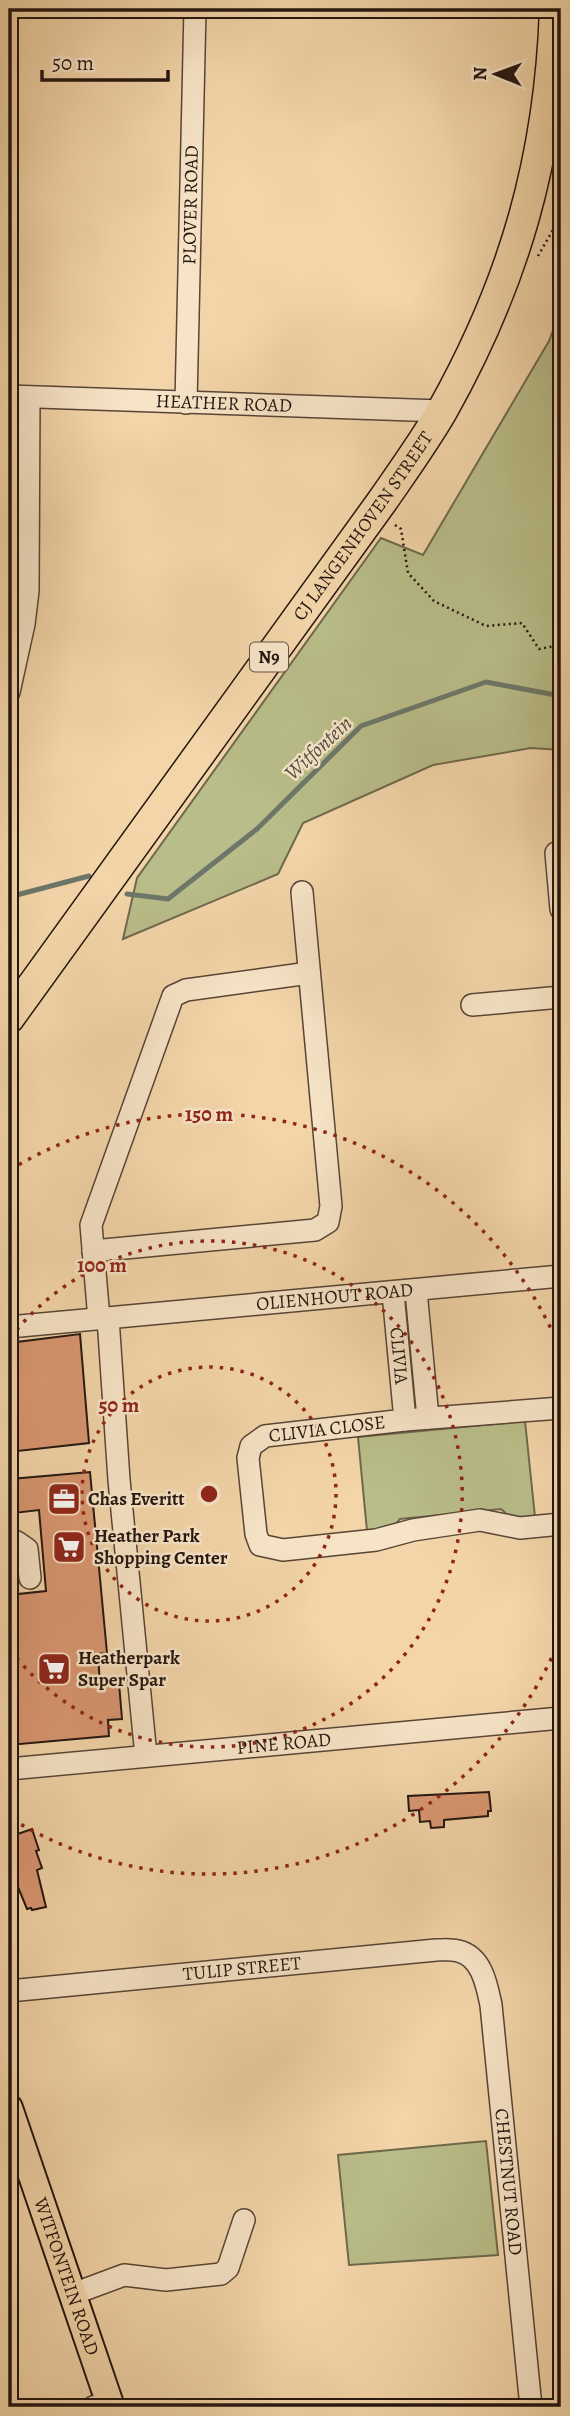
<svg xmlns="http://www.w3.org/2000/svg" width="570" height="2416" font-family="Alegreya,serif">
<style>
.green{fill:#b9bd89;stroke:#6e694c;stroke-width:2}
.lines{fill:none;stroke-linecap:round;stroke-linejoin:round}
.stream{stroke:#6c7769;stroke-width:5}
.building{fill:#d99671;stroke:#23150f;stroke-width:2}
.minor-casing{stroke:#574536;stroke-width:24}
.major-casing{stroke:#23150f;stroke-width:30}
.highway-casing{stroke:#23150f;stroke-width:33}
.path{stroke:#23150f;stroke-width:2.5;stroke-dasharray:2 3.5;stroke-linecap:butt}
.minor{stroke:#f7e4c7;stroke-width:21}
.major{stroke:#f3d5a9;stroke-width:26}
.highway{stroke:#f3d5a9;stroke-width:30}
.ring{fill:none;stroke:#8f2418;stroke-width:3.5;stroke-dasharray:3.5 7}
.labels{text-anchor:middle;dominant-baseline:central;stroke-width:5;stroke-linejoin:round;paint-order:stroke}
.shield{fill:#f7e4c7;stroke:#635346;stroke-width:2}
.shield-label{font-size:18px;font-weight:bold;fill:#23150f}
.street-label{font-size:19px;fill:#23150f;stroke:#f7e4c7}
.poi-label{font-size:19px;font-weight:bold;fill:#23150f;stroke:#f7e4c7;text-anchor:start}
.water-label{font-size:21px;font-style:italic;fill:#4d4e44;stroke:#f7e4c7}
.centre{fill:#8f2418;stroke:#f7e4c7;stroke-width:3.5}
.ring-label{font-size:21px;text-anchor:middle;font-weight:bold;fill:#8f2418;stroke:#f7e4c7;stroke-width:5;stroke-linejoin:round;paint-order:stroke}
</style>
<rect width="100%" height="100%" fill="#f3d5a9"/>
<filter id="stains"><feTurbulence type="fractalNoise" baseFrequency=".00286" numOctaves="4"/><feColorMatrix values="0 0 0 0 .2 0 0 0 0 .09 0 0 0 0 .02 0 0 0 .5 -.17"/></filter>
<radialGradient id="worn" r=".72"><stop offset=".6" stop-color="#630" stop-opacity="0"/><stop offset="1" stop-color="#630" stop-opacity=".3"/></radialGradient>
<g class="green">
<path d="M 561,309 L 561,750 L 531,748 L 433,765 L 303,823 L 278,874 L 123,939 L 137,878 L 381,538 L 423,555 L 549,341 Z"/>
<path d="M 525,1421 L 535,1517 L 512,1519 L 501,1509 L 400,1519 L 390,1530 L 367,1531 L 358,1437 Z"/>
<path d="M 486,2141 L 498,2255 L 349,2265 L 338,2155 Z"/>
</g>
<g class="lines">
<g class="stream">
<path d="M 127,894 L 168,899 L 257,829 L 361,726 L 486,682 L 561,696"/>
<path d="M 9,897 L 89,876"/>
</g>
</g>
<g class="building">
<path d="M 80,1334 L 89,1443 L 9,1452 L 9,1343 Z"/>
<path d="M 90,1472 L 107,1653 L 98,1654 L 100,1685 L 119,1683 L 122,1719 L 108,1720 L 109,1736 L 9,1745 L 9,1624 L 11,1624 L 9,1595 L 46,1591 L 39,1510 L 14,1513 L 11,1479 Z"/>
<path d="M 489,1792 L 491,1811 L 488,1811 L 488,1816 L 444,1820 L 444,1827 L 431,1828 L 430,1821 L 420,1822 L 419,1810 L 409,1811 L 408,1796 Z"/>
<path d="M 32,1829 L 39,1850 L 36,1851 L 42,1868 L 37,1870 L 46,1907 L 32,1910 L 31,1908 L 27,1909 L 13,1875 L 9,1863 L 9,1837 Z"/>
</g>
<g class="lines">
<defs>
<g id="minor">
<path id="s1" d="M 9,396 L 441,411"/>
<path id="s2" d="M 186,403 L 195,9"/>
<path d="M 9,692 L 24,624 L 28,591 L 29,397"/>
<path d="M 556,853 L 561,909"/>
<path d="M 472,1005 L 561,997"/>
<path d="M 93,1251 L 315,1230 L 328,1222 L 331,1206 L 302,892"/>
<path d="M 416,1291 L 428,1418"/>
<path id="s3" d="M 393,1293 L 405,1420"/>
<path d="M 108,1318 L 119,1480 L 146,1756"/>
<path d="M 99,1319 L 91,1225 L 173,996 L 186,990 L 309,973"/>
<path id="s4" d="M 9,1327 L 561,1276"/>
<path d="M 561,1408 L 405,1420 L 265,1436 L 251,1446 L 248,1458 L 256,1534 L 260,1545 L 283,1550 L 376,1540 L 413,1530 L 480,1520 L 520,1528 L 561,1524"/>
<path d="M 9,1542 L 17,1542 L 27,1549 L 30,1578"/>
<path id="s5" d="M 9,1769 L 561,1718"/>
<path id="s6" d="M 9,1991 L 436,1950 C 443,1950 451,1949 458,1951 C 482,1956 487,1986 491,2005 L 531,2407"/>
<path d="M 73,2294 L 124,2275 L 166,2280 L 221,2274 L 228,2268 L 244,2220"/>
<path d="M 93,2407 L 110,2402"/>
</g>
<g id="major">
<path id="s7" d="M 9,2108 L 111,2407"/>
</g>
<g id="highway">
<path id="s8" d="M 9,1018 L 383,500 C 403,471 424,442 442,411 C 515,281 550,157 555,9"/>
</g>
</defs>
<use href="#minor" class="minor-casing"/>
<use href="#major" class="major-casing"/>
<use href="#highway" class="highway-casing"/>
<g class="path">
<path d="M 538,256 L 561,216"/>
<path d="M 395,525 L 401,529 L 408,573 L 434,601 L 486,626 L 522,623 L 539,649 L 561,645"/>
<path d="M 9,1050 L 14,1042"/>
<path d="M 9,1097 L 17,1041"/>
</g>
<use href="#minor" class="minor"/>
<use href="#major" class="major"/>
<use href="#highway" class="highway"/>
</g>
<g class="ring">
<circle cx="209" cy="1494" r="127"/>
<path d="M10 1338A253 253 0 1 1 10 1650"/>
<path d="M560 1639A380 380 0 0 1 10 1818M10 1170A380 380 0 0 1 560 1349"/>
</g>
<defs>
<symbol id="office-square" viewBox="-11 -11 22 22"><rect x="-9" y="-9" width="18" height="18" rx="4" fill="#8f2418" stroke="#f7e4c7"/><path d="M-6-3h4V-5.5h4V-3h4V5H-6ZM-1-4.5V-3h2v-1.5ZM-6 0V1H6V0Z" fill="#fff"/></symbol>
<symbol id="supermarket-square" viewBox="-11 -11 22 22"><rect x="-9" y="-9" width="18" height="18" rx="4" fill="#8f2418" stroke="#f7e4c7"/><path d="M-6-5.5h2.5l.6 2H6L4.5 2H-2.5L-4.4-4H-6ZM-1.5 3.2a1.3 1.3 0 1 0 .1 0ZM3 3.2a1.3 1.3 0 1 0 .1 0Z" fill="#fff"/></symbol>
</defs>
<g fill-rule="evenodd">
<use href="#office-square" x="45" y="1480" width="38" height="38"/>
<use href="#supermarket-square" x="50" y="1528" width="38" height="38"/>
<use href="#supermarket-square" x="35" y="1650" width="38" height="38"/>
</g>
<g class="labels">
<rect class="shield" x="250" y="642.5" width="38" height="29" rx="5"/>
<g class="shield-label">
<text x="269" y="657">N9</text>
</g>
<g class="street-label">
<text stroke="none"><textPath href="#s2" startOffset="198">PLOVER ROAD</textPath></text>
<text stroke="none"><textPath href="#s1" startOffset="215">HEATHER ROAD</textPath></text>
<text stroke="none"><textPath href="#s8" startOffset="606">CJ LANGENHOVEN STREET</textPath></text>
<text stroke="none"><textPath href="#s4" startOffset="327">OLIENHOUT ROAD</textPath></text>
<text stroke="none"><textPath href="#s3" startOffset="63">CLIVIA</textPath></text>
<text transform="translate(327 1429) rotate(-7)">CLIVIA CLOSE</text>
<text stroke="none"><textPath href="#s5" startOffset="276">PINE ROAD</textPath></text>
<text stroke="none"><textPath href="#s6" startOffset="234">TULIP STREET</textPath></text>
<text stroke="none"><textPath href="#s6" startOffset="696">CHESTNUT ROAD</textPath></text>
<text stroke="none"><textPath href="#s7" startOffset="178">WITFONTEIN ROAD</textPath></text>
</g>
<g class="poi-label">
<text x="88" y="1499">Chas Everitt</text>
<text x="94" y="1536">Heather Park<tspan x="94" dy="22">Shopping Center</tspan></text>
<text x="78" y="1658">Heatherpark<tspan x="78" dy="22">Super Spar</tspan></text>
</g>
<g class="water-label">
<text transform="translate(318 748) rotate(-43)">Witfontein</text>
</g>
</g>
<circle cx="209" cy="1494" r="10" class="centre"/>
<g class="ring-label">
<text x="209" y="1121">150 m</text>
<text x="102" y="1272">100 m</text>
<text x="119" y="1412">50 m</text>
</g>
<rect width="570" height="2416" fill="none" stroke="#f3d5a9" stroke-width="35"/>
<rect x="10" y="10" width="549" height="2395" fill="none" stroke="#23150f" stroke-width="3.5"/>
<rect x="18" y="18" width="535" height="2381" fill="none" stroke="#23150f" stroke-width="2"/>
<g transform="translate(496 74) rotate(271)" stroke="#f7e4c7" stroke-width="5" paint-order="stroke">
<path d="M0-5L12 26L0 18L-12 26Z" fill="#23150f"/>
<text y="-10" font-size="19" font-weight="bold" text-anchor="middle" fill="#23150f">N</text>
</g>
<path d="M42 70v10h126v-10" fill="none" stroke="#23150f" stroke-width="3.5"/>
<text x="52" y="70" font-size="21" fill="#23150f" stroke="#f7e4c7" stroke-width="5" paint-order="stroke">50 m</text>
<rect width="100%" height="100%" filter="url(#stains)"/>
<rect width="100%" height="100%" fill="url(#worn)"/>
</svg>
